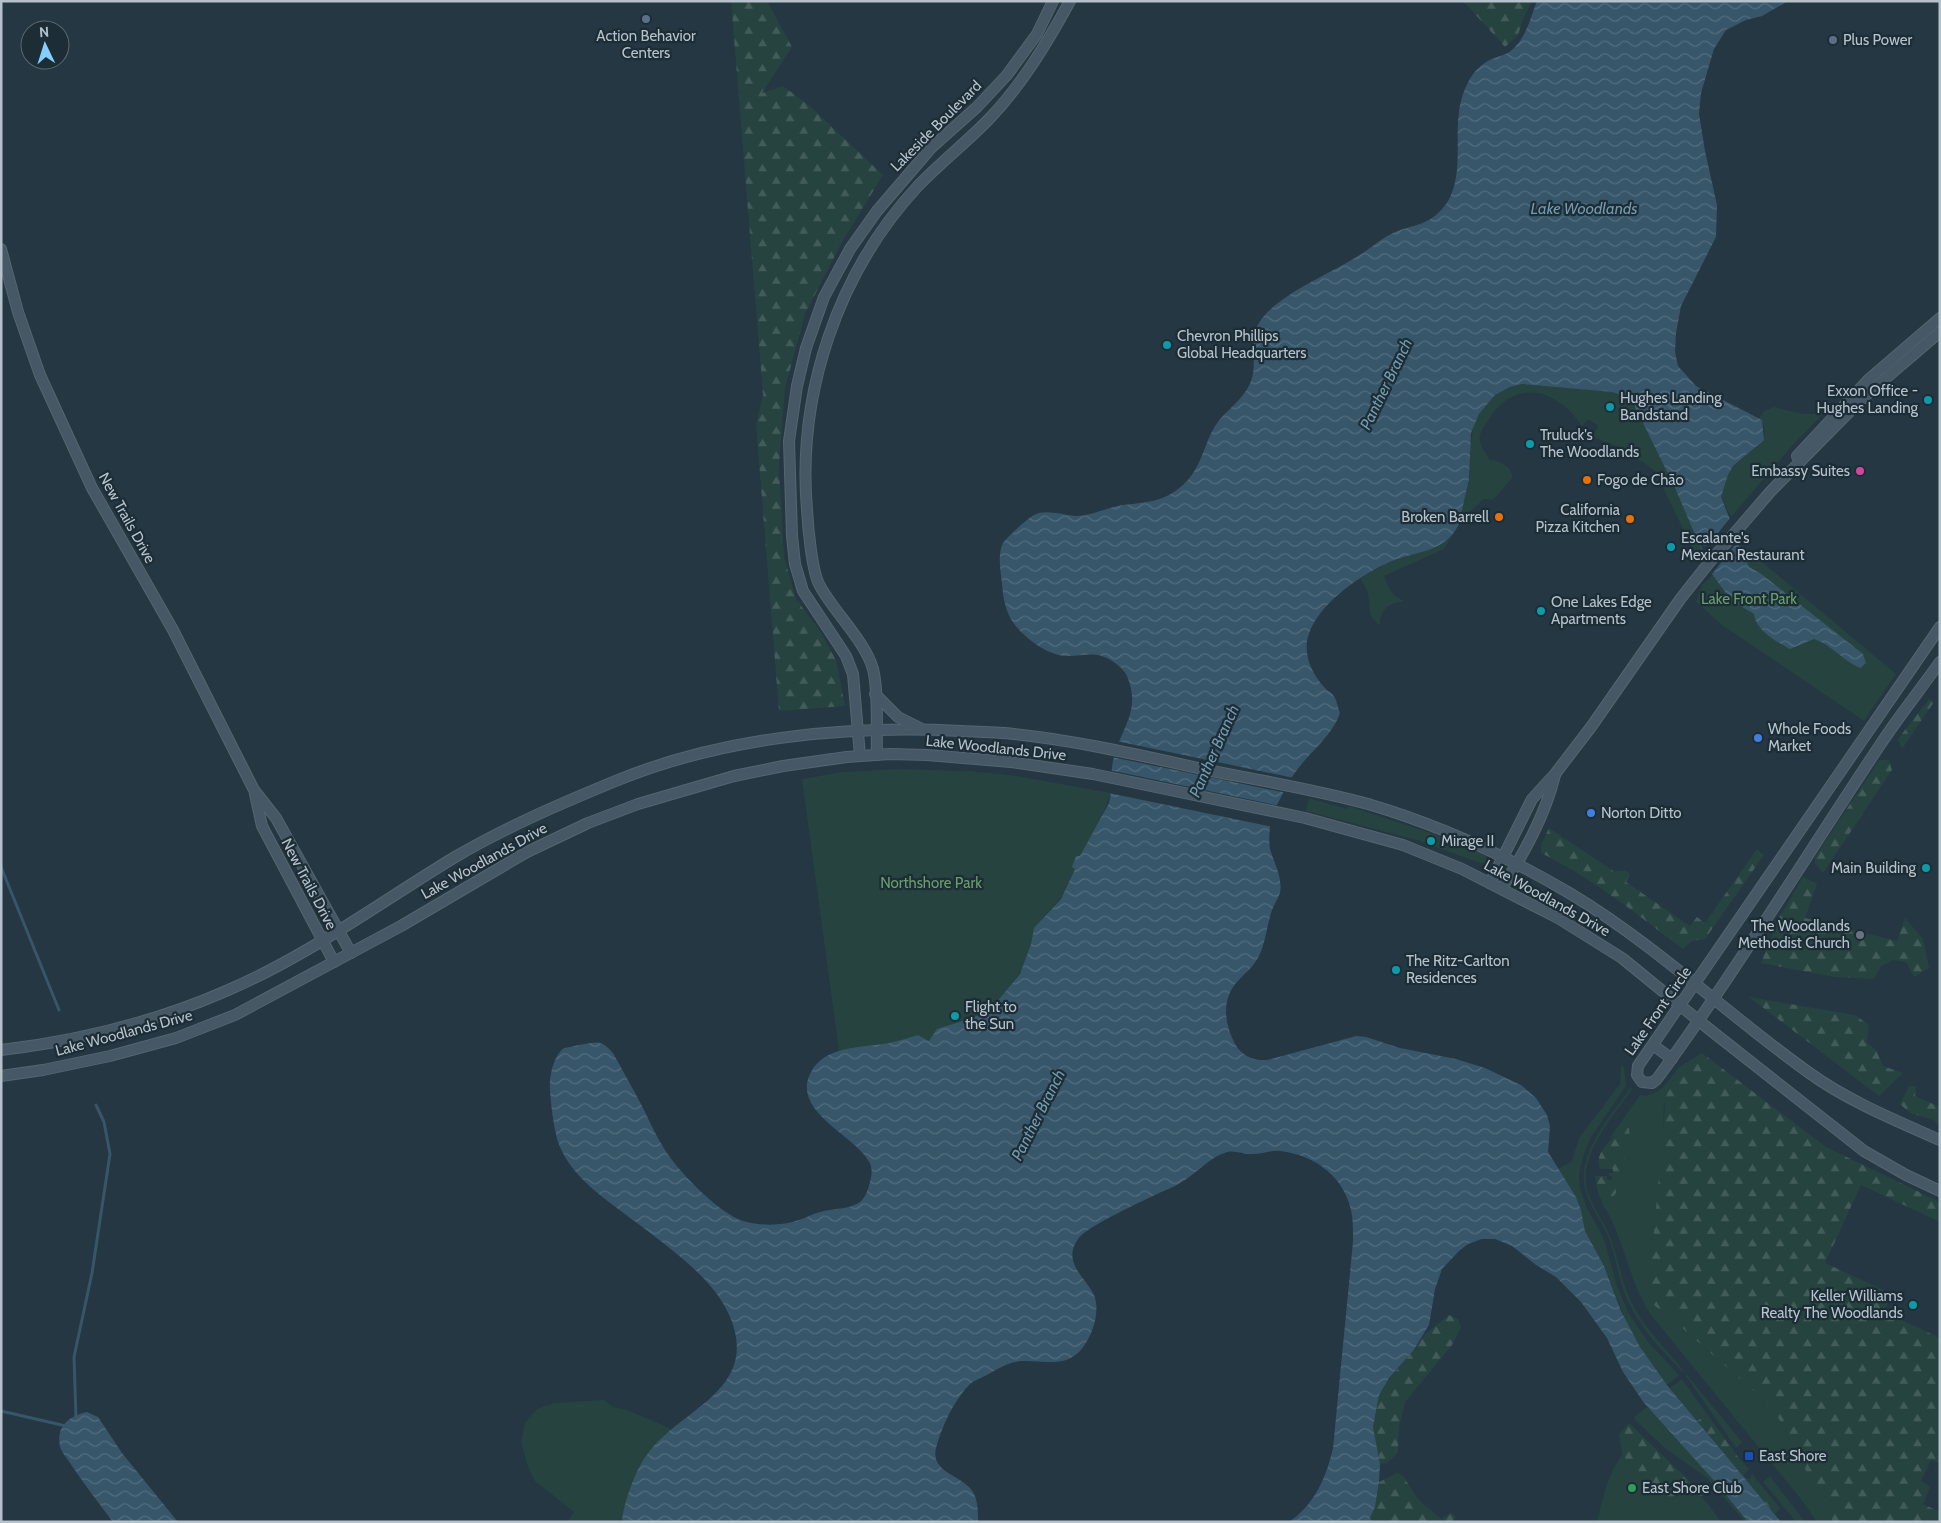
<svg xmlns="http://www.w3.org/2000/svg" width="1941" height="1523" font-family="Cabin,sans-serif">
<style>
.green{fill:#264340}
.forest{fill:url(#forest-firs)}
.water{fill:url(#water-waves)}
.pier{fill:#243742}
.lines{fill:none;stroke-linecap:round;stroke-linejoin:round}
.stream{stroke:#37566a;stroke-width:3}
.secondary-casing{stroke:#56656f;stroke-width:12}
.secondary{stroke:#465865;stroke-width:10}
.service-dot{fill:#5c6f8a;stroke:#1d2d36;stroke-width:2}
.culture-dot{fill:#0f9aa8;stroke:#1d2d36;stroke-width:2}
.hotel-dot{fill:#d1479c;stroke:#1d2d36;stroke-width:2}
.food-dot{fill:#e8710a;stroke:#1d2d36;stroke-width:2}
.shop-dot{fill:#3f7fe0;stroke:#1d2d36;stroke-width:2}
.worship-dot{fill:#6b7280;stroke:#1d2d36;stroke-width:2}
.transit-dot{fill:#1a4fb4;stroke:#1d2d36;stroke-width:2}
.leisure-dot{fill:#2e9e5b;stroke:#1d2d36;stroke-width:2}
.labels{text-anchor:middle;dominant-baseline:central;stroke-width:4.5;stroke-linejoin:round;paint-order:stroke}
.poi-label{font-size:15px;fill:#b5c2cc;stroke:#1d2d36;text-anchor:start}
.street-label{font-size:15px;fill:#b5c2cc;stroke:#1d2d36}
.park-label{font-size:15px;fill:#6a9e6c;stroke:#1d2d36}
.water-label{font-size:16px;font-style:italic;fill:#739ab1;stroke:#1d2d36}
</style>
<defs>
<pattern id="forest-firs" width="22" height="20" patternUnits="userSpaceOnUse" patternTransform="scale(1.25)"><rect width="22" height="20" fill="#264340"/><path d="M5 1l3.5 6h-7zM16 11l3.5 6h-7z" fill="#435c5a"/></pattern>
<pattern id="water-waves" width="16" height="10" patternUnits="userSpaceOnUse" patternTransform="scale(1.25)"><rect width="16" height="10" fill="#37566a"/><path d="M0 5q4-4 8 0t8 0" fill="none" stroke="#526d7e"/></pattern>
</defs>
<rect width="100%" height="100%" fill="#243742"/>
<g class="green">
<path d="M 1520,384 L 1612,392 C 1624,394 1630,399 1636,409 L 1675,488 L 1702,550 L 1697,558 L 1655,471 L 1622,448 L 1593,437 L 1598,426 L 1588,419 L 1582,426 C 1558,391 1519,377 1491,416 C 1487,423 1479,431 1480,440 C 1480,447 1487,454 1490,460 C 1501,461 1510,466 1513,477 L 1493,500 L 1484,499 L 1463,518 L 1444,549 L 1384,576 C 1389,588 1392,597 1405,601 C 1390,603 1380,608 1380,625 C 1367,617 1370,607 1368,593 C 1367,589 1363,583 1360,579 L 1390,561 L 1405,555 L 1423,552 L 1461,515 L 1470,476 L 1470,446 L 1474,424 L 1479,414 L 1495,395 L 1510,387 Z"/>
<path d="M 1774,407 L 1803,414 L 1823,414 L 1791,447 L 1731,517 L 1721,497 L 1728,475 L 1733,466 L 1764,440 C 1765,432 1765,423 1759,418 L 1764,411 Z"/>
<path d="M 1743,546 L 1896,674 L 1864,721 L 1722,625 L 1696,602 L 1702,585 Z"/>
<path d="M 897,769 L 970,771 L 1017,776 L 1111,793 L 1101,819 L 1080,857 L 1076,856 L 1073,864 L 1075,869 L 1063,895 L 1042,919 L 1031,944 L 1021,971 L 1009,988 L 995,1004 L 979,1015 L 957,1023 L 929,1041 L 918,1035 L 901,1041 L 839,1051 L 802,779 L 842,772 Z"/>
<path d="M 1309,798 L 1347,809 L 1348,806 L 1431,833 L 1485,855 L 1488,864 L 1477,862 L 1417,840 L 1306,811 Z"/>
<path d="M 1621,1066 L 1624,1067 L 1626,1086 L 1591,1137 L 1583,1157 L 1579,1174 L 1580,1189 L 1587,1208 L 1604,1239 L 1617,1286 L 1628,1312 L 1648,1342 L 1679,1375 L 1667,1385 L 1640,1347 L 1626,1321 L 1604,1266 L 1585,1231 L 1581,1210 L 1576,1197 L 1558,1169 L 1572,1161 L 1579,1138 L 1620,1084 Z"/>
<path d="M 1678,1068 L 1669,1088 L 1664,1106 L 1662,1150 L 1654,1231 L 1648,1268 L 1646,1293 L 1656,1307 L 1672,1315 L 1680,1326 L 1773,1408 L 1833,1522 L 1817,1522 L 1800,1498 L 1651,1315 C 1629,1282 1625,1242 1605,1208 L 1616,1193 L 1630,1131 L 1627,1127 L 1623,1127 L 1617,1135 L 1609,1139 L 1640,1095 C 1659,1098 1667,1082 1678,1068 Z"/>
<path d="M 1630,1088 L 1632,1089 C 1615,1114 1590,1141 1586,1172 C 1583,1195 1599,1212 1608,1232 C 1618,1254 1620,1279 1631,1301 C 1643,1327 1666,1349 1684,1371 L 1683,1372 C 1658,1347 1635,1323 1623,1289 C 1617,1271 1615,1252 1607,1234 C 1597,1213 1581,1196 1584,1171 C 1588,1140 1613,1113 1630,1088 Z"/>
<path d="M 1687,1375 L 1742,1442 L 1736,1448 L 1686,1376 Z"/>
<path d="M 1682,1379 L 1707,1414 L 1697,1421 L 1670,1388 Z"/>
<path d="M 604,1400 L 613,1407 L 627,1410 L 681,1433 L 634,1522 L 567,1522 L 574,1512 L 535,1481 L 528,1467 L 521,1442 L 525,1423 L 537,1409 L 553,1403 Z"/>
<path d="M 1647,1407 L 1717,1484 L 1748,1522 L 1745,1522 L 1707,1478 L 1665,1448 L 1635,1420 L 1635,1416 Z"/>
<path d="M 1726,1452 L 1734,1457 L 1738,1457 L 1749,1469 L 1744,1475 L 1745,1478 L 1750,1479 L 1752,1473 L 1756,1479 L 1755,1491 L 1723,1453 Z"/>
<path d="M 1622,1455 L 1636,1470 L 1672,1499 C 1694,1479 1709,1505 1721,1522 L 1597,1522 C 1603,1498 1607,1475 1622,1455 Z"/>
<path d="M 1770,1476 L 1805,1522 L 1796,1522 L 1763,1482 Z"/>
</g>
<g class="forest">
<path d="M 731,1 L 767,1 L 792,47 L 762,93 L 783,86 L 811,107 L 883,175 L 842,242 L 805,314 L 785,388 L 779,465 L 784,557 L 796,599 L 820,631 L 836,660 L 845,706 L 779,711 L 756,425 L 763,395 Z"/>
<path d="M 1463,1 L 1532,1 L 1523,19 L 1518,35 L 1505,47 Z"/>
<path d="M 1929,699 L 1934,702 L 1902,749 L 1898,739 Z"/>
<path d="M 1879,760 L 1889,760 L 1892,770 L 1823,873 L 1815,864 L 1815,857 Z"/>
<path d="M 1549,828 L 1615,872 L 1625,870 L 1630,874 L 1626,882 L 1690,926 L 1697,917 L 1705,923 L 1757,849 L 1764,855 L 1705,939 L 1692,941 L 1683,949 C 1638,915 1592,878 1541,853 L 1541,845 Z"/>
<path d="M 1803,877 L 1817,884 L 1805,918 L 1897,941 L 1905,918 L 1923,939 L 1929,968 L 1914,977 L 1906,962 L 1893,960 L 1881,966 L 1874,979 L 1835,977 L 1761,963 L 1780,916 Z"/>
<path d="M 1749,997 L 1855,1015 L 1869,1025 L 1867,1042 L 1876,1050 L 1883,1066 L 1903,1073 L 1879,1096 Z"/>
<path d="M 1702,1053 L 1826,1147 L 1940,1202 L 1940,1222 L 1861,1185 L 1825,1263 L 1892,1294 L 1884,1312 L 1940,1338 L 1940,1464 L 1931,1460 L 1921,1481 L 1930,1487 L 1923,1504 L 1940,1512 L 1940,1522 L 1833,1522 L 1773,1408 L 1680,1326 L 1672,1315 L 1656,1307 L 1649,1299 L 1646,1293 L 1646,1280 L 1654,1231 L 1666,1096 L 1678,1068 Z"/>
<path d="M 1909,1086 L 1916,1086 L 1915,1096 L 1940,1107 L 1940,1127 L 1934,1120 L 1910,1113 L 1900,1104 Z"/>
<path d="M 1623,1127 L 1629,1128 L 1630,1138 L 1616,1193 L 1605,1208 L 1598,1193 L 1595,1176 L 1607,1176 L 1607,1179 L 1612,1180 L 1612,1176 L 1609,1176 L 1609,1173 L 1613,1173 L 1613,1169 L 1600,1169 C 1593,1151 1614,1139 1623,1127 Z"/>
<path d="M 1449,1315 L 1458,1319 L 1461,1327 L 1452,1345 L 1405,1402 L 1399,1427 L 1398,1452 L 1394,1457 L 1387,1463 L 1380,1464 L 1373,1427 L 1379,1395 L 1383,1386 L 1413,1351 L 1425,1334 Z"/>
<path d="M 1707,1414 L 1738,1457 L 1734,1457 L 1726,1452 L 1723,1453 L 1697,1421 Z"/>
<path d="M 1629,1423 L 1704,1495 L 1702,1497 C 1692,1491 1681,1490 1672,1499 L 1636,1470 L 1622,1455 L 1619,1434 Z"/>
<path d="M 1397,1473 L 1403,1476 L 1418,1499 L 1441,1519 L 1451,1513 L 1456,1517 L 1451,1522 L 1368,1522 L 1375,1507 L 1379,1482 Z"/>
<path d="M 1756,1479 L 1780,1508 L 1775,1514 L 1755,1491 Z"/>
</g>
<g class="water">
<path d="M 1537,1 L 1788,1 L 1762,16 L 1746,20 L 1726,30 L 1714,49 L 1701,93 L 1699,114 L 1705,151 L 1717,205 L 1716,237 L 1681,306 L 1676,333 L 1675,352 L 1678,366 L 1696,386 L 1762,420 L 1764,440 L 1733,466 L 1728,475 L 1721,497 L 1749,567 L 1760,573 L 1863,654 L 1866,663 L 1860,668 C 1842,660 1832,645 1814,639 L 1790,649 C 1777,642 1756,631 1754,614 L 1731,600 L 1712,574 L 1675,488 L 1634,405 L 1626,396 L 1612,392 L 1522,384 L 1510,387 L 1495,395 L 1479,414 L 1471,433 L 1469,479 L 1461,515 L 1463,516 C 1459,524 1455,533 1448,539 C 1432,553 1411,553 1392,561 C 1359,575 1297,616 1308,658 C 1310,668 1318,681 1325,688 C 1327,691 1331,692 1333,695 C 1337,700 1338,708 1340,713 C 1332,737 1308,753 1294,774 C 1287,785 1280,799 1274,811 C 1270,821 1268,838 1270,849 C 1274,863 1283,878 1280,893 C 1278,899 1274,904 1272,910 C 1267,925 1266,940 1260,954 C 1254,967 1245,973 1236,983 C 1221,1001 1225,1025 1235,1044 C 1242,1056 1254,1061 1267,1060 L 1356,1036 L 1366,1037 L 1400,1048 L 1456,1059 L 1485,1068 L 1521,1085 L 1536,1098 L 1547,1115 L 1550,1126 L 1548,1152 L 1576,1197 L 1581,1210 L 1585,1231 L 1604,1266 L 1621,1311 L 1640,1347 L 1667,1385 L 1781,1522 L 1748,1522 L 1717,1484 L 1644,1403 L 1623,1372 L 1607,1338 L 1581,1302 L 1556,1277 L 1536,1265 L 1512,1246 L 1495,1239 L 1482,1239 L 1468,1244 L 1459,1251 L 1442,1269 L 1435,1289 L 1429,1325 L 1413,1351 L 1389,1378 L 1379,1395 L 1373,1427 L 1380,1464 L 1379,1482 L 1375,1507 L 1368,1522 L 1289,1522 C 1315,1504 1326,1478 1333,1448 L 1353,1242 C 1353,1233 1353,1223 1352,1215 C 1346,1178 1316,1155 1280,1151 C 1271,1150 1262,1154 1253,1154 C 1244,1155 1236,1150 1227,1152 C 1212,1156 1198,1171 1185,1180 C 1178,1185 1169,1189 1161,1192 C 1145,1200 1087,1226 1078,1239 C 1062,1262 1084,1276 1093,1293 C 1102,1310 1092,1338 1080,1351 C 1064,1368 1043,1360 1022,1361 C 1008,1362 999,1368 987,1375 C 981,1378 975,1380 970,1384 C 954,1400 942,1426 936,1448 C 930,1473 963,1475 973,1492 C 978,1500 978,1512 978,1522 L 622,1522 C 623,1503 637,1466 649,1452 C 684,1407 758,1390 731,1319 C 721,1295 704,1277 684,1260 C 669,1247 653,1235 637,1223 C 607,1200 569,1177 557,1139 C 553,1123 551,1106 550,1090 C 549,1078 553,1056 564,1048 C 573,1047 593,1041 600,1043 C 605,1044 610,1050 613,1053 C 623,1071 633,1089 642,1106 C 650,1122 657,1138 667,1153 C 681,1174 719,1213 743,1221 C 759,1226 783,1226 799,1220 C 806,1218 812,1214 820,1212 C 832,1208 849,1210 860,1202 C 866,1197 868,1189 870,1182 C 872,1174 873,1167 868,1160 C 853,1135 790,1110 811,1072 C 825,1045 863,1048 889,1043 C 899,1041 908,1038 918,1035 L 929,1041 L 937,1029 L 969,1019 L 979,1015 L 995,1004 L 1020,974 L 1031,944 L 1034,928 L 1061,899 L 1075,869 L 1072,867 L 1076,856 L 1080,856 L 1109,803 C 1113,789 1110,775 1113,761 C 1120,728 1142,712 1127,676 C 1125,671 1119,666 1115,663 C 1096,649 1084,657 1064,656 C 1045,654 1020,635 1011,619 C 1005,609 1003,596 1002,584 C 1001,573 997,554 1003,543 C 1007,537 1028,518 1034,515 C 1045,509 1063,515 1075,516 C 1088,516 1099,511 1110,508 C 1135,501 1156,506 1178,489 C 1205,469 1202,440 1221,418 C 1232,406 1245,397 1251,381 C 1258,363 1248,339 1259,323 C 1276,295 1330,274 1358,256 C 1370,249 1380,239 1393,233 C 1405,227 1420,226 1432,218 C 1471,191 1451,140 1461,101 C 1466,83 1474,67 1492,59 C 1499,56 1507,55 1513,49 C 1526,38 1531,16 1537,1 Z"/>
<path d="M 87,1412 L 98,1417 L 122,1453 L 178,1522 L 113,1522 C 98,1502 83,1483 70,1463 C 67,1458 61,1452 60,1446 C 56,1426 69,1416 87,1412 Z"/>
</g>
<g class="pier">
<path d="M 1731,517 L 1742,547 L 1738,545 L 1734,546 L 1712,574 L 1700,543 L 1704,546 L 1708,545 Z"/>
<path d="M 1116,741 L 1294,778 L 1287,793 L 1112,757 Z"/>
<path d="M 1109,770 L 1280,806 L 1276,813 L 1273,827 L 1109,793 Z"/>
</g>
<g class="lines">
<g class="stream">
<path d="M 1,867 L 59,1010"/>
<path d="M 1,1411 L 66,1426"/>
<path d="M 76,1418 L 74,1357 L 92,1273 L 110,1154 L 104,1122 L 96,1105"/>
</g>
<defs>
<g id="secondary">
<path d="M 1,249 L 18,312 L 40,375 L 92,488 L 173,630 L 254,790 L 276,818 L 351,953"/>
<path d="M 1797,456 L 1868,380 L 1940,318"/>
<path d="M 1940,627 L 1638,1066 L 1637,1075 L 1642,1082 L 1652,1083 L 1657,1079 C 1736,971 1806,856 1880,745 C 1899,716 1920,690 1940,662"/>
<path d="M 875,694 L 898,717 L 922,729"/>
<path d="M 877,755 C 876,730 879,694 873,669 C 865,641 834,612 820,586 C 812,573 808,527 807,510 C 797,393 838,272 918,186 C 941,162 967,142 990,118 C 1023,83 1047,43 1070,1"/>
<path d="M 860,756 L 853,674 L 846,656 L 803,591 L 795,564 L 792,536 L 789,441 L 797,386 L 806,348 L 824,297 L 850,249 L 877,211 L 931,148 L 977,107 L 1007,75 L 1037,34 L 1053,1"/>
<path d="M 255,794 L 262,826 L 334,962"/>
<path d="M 1490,883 L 1532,799 L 1555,774 L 1591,727 L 1681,598 L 1708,564 L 1771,491 L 1865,396 L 1940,332"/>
<path d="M 1502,888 C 1524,853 1545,816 1555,775"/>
<path d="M 1653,1045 L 1672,1059"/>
<path d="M 1,1050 C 78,1041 155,1022 226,991 C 308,956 379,903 455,857 C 506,827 562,803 618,780 C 724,737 848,725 961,731 C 979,732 997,732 1014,734 C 1081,741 1147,757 1212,771 C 1264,781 1317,790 1368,804 C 1439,825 1507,856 1571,894 C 1656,945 1728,1015 1808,1072 C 1846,1100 1897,1121 1940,1140"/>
<path d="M 1,1076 L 43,1070 L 110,1056 L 176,1038 L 235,1015 L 401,926 L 527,852 L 588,823 L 638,804 L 734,776 L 783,766 L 847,757 L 890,754 L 927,755 L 1011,762 L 1093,774 L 1305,818 L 1403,845 L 1462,869 L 1558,918 L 1622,958 L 1709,1029 L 1864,1151 L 1906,1175 L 1940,1191"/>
</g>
</defs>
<use href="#secondary" class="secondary-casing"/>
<use href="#secondary" class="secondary"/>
</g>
<g class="service-dot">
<circle cx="646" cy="19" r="5"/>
<circle cx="1833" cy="40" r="5"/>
</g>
<g class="culture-dot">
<circle cx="1167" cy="345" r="5"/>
<circle cx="1928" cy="400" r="5"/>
<circle cx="1610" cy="407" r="5"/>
<circle cx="1530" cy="444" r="5"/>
<circle cx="1671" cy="547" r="5"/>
<circle cx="1541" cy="611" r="5"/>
<circle cx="1431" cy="841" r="5"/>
<circle cx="1926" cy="868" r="5"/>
<circle cx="1396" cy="970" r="5"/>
<circle cx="955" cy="1016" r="5"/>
<circle cx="1913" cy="1305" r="5"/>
</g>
<circle class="hotel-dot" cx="1860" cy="471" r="5"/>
<g class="food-dot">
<circle cx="1587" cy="480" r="5"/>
<circle cx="1499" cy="517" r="5"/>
<circle cx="1630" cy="519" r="5"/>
</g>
<g class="shop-dot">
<circle cx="1758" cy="738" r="5"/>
<circle cx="1591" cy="813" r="5"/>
</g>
<circle class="worship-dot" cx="1860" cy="935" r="5"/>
<rect class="transit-dot" x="1744" y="1451" width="10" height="10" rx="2.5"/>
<circle class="leisure-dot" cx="1632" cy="1488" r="5"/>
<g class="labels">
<g class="poi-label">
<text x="646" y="36" text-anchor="middle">Action Behavior<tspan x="646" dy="17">Centers</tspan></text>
<text x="1843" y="40">Plus Power</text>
<text x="1177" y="336">Chevron Phillips<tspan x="1177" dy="17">Global Headquarters</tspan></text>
<text x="1918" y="391" text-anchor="end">Exxon Office -<tspan x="1918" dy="17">Hughes Landing</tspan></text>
<text x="1620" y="398">Hughes Landing<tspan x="1620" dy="17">Bandstand</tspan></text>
<text x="1540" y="435">Truluck's<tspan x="1540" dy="17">The Woodlands</tspan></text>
<text x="1850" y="471" text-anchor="end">Embassy Suites</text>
<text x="1597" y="480">Fogo de Chão</text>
<text x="1620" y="510" text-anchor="end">California<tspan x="1620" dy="17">Pizza Kitchen</tspan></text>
<text x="1489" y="517" text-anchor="end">Broken Barrell</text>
<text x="1681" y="538">Escalante's<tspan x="1681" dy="17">Mexican Restaurant</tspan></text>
<text x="1551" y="602">One Lakes Edge<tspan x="1551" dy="17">Apartments</tspan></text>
<text x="1768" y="729">Whole Foods<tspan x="1768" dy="17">Market</tspan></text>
<text x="1601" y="813">Norton Ditto</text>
<text x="1441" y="841">Mirage II</text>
<text x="1916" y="868" text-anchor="end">Main Building</text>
<text x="1850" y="926" text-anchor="end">The Woodlands<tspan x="1850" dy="17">Methodist Church</tspan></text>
<text x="1406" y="961">The Ritz-Carlton<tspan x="1406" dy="17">Residences</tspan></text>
<text x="965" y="1007">Flight to<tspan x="965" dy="17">the Sun</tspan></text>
<text x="1903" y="1296" text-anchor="end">Keller Williams<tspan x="1903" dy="17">Realty The Woodlands</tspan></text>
<text x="1759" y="1456">East Shore</text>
<text x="1642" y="1488">East Shore Club</text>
</g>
<g class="street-label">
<text transform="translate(936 126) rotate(-45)">Lakeside Boulevard</text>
<text transform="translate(127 518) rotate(61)">New Trails Drive</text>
<text transform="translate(996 748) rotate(6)">Lake Woodlands Drive</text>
<text transform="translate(484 861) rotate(-29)">Lake Woodlands Drive</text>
<text transform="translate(309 884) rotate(62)">New Trails Drive</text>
<text transform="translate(1547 898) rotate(29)">Lake Woodlands Drive</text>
<text transform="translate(1658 1011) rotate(-55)">Lake Front Circle</text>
<text transform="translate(124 1033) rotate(-15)">Lake Woodlands Drive</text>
</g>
<g class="park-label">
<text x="1749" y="599">Lake Front Park</text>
<text x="931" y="883">Northshore Park</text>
</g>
<g class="water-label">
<text x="1584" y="208">Lake Woodlands</text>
<text transform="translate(1386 384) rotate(-64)">Panther Branch</text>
<text transform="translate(1214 751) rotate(-66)">Panther Branch</text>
<text transform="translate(1038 1115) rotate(-63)">Panther Branch</text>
</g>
</g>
<rect width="1941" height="1523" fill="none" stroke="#b5c2cc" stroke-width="5"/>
<g transform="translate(45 45) rotate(356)"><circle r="24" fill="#1d2d36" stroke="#5a6972"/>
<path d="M0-4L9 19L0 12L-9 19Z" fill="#87cdfe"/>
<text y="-8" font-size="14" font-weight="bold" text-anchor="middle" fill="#b5c2cc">N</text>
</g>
</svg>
